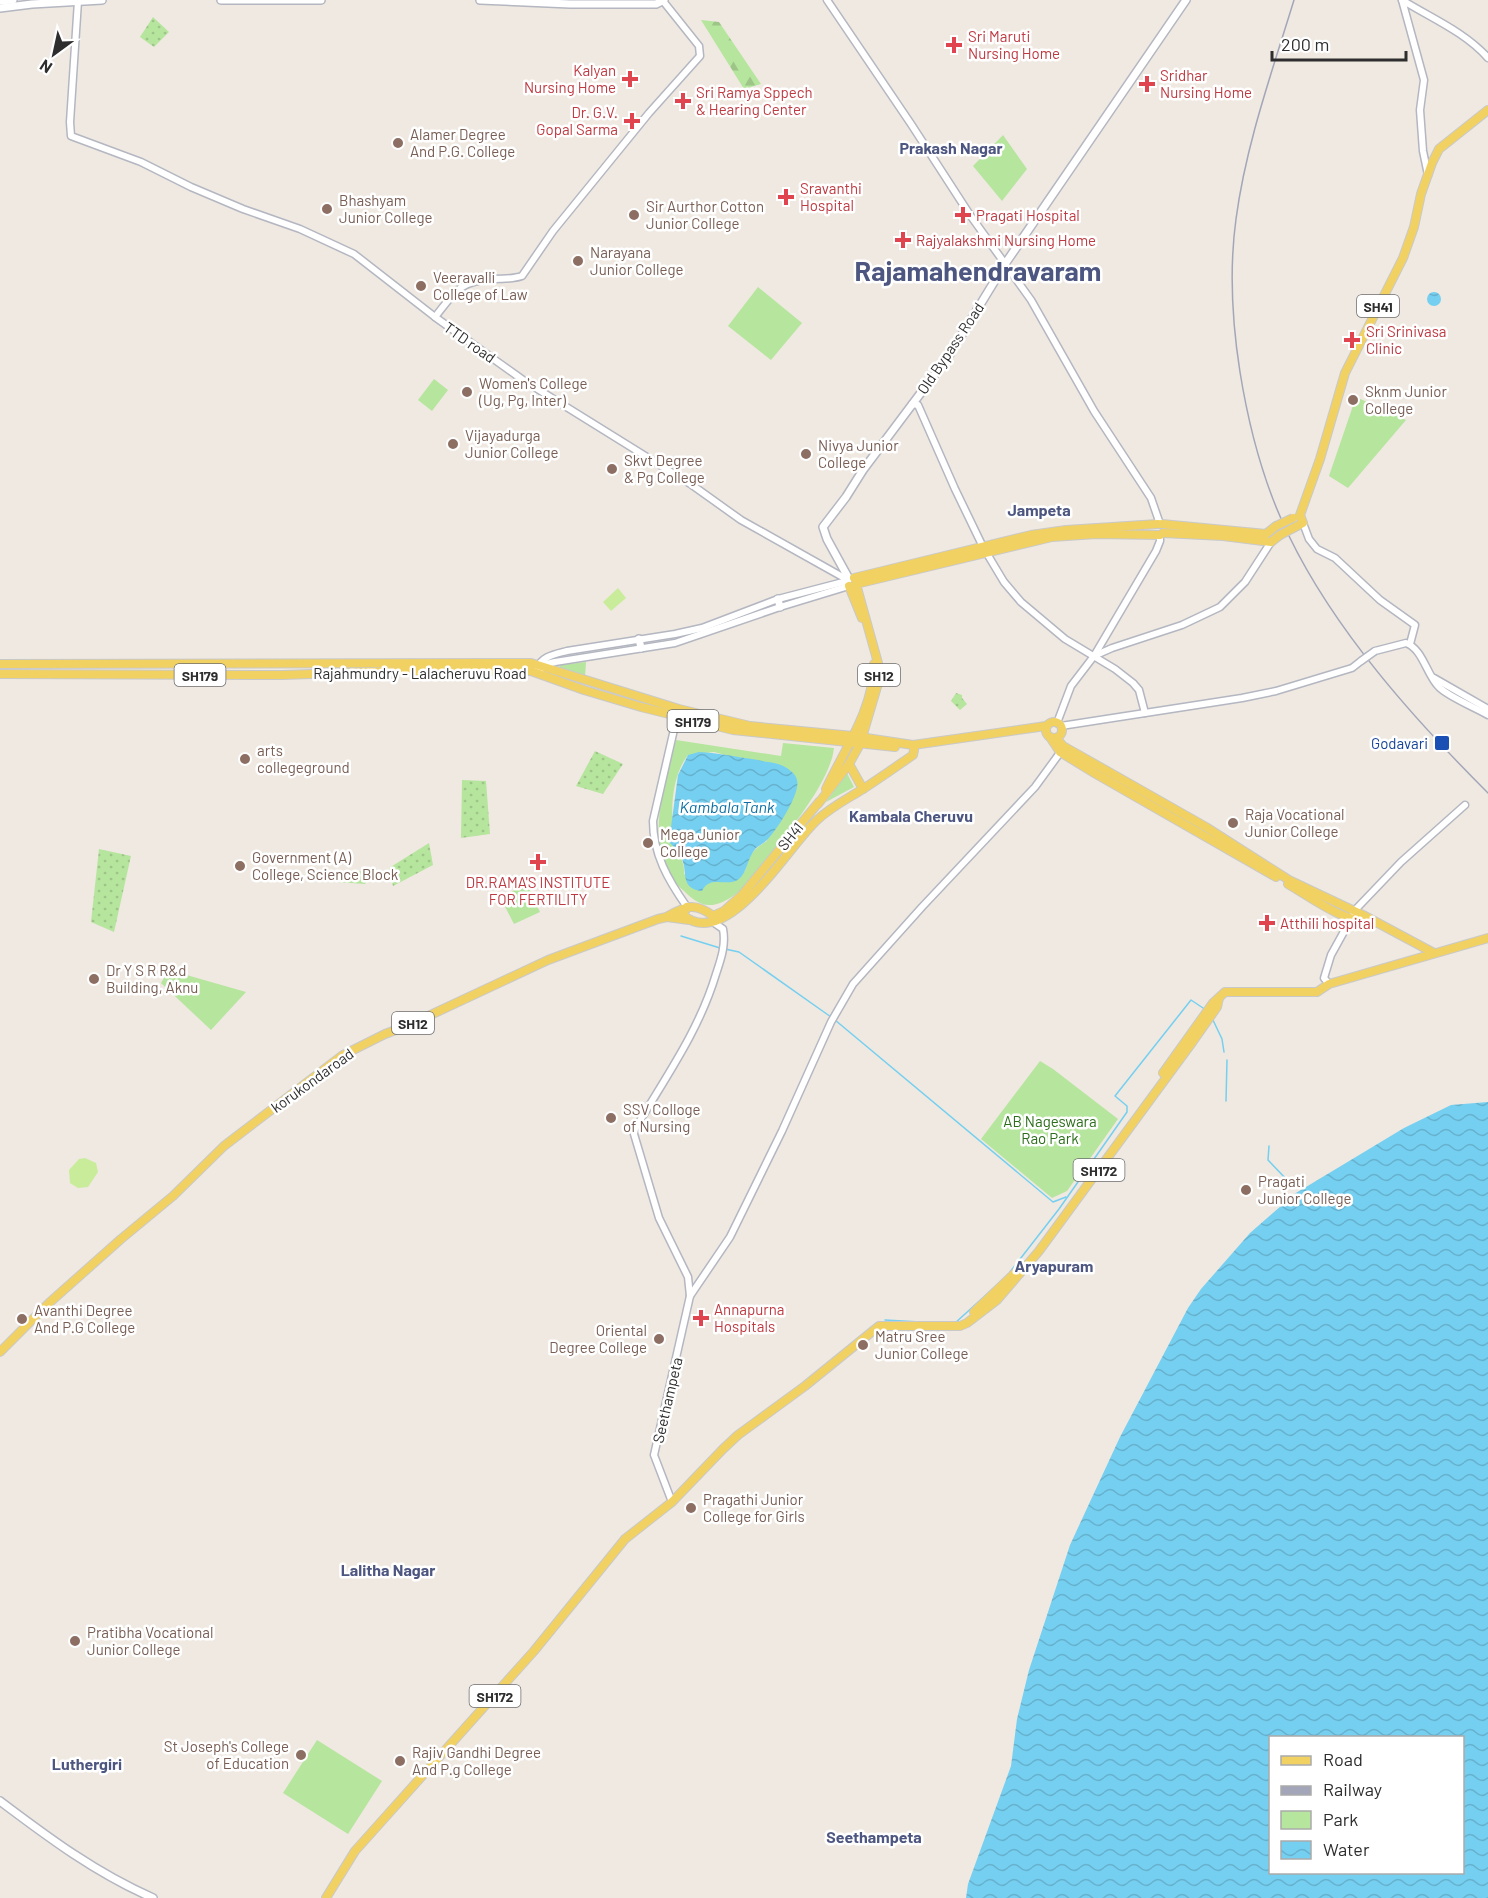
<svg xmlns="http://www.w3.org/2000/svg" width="1488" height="1898" font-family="Barlow,sans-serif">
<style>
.grass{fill:url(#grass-dots)}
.forest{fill:url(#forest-firs)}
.park{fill:#b6e59e;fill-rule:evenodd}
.pitch{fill:#c9ec9a}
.water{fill:url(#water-waves);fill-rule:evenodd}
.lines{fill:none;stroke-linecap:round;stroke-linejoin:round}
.stream{stroke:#75cff0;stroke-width:1.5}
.tertiary-casing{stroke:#b4b7c1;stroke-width:9}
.secondary-casing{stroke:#b4b7c1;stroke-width:10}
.primary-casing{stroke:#c9c9c9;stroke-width:10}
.tertiary{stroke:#fff;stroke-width:6}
.secondary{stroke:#fff;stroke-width:7}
.primary{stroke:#f2d163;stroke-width:8}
.rail{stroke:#a3a6b8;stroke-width:1.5}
.tertiary-bridge-casing{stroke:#b4b7c1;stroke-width:9;stroke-linecap:butt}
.primary-bridge-casing{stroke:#c9c9c9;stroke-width:10;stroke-linecap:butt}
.tertiary-bridge{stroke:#fff;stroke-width:6}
.primary-bridge{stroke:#f2d163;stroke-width:8}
.health-dot{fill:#e0444e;stroke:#fff;stroke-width:2}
.education-dot{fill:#8d6e63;stroke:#fff;stroke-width:2}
.transit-dot{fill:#1a4fb4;stroke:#fff;stroke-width:2}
.labels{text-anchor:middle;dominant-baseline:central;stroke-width:5;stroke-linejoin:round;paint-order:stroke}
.shield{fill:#fff;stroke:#6d6d6d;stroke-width:1.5}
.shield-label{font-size:14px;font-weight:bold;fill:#2e2e2e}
.health-label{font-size:15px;fill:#be3a42;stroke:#fff;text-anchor:start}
.education-label{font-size:15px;fill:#785e54;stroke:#fff;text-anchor:start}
.street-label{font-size:15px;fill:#2e2e2e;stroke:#fff}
.transit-label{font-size:15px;fill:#164399;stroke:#fff;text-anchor:end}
.park-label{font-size:15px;fill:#2c6e1b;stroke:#fff}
.neighbourhood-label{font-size:16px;font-weight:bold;fill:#4d5680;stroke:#fff}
.water-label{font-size:16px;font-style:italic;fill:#0d6fa3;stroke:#fff}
.town-label{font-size:27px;font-weight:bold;fill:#4d5680;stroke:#fff}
</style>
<defs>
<pattern id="grass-dots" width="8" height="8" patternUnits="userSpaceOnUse" patternTransform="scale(1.5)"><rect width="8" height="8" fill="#b6e59e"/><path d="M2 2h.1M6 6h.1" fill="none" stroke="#9dc588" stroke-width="1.8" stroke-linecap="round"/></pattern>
<pattern id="forest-firs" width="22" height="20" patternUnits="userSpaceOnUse" patternTransform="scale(1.5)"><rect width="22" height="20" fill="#b6e59e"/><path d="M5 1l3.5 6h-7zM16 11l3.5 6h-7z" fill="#9dc588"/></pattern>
<pattern id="water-waves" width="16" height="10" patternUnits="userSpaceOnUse" patternTransform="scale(1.5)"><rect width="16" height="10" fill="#75cff0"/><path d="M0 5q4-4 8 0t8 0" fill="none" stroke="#66b2ce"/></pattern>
</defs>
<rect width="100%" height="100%" fill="#efe9e1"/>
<g class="grass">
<path d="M 153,17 L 169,32 L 154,47 L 140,37 Z"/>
<path d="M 956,693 L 962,695 L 962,698 L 967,704 L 960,710 L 951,701 Z"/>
<path d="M 595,751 L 623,764 L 603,794 L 576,786 Z"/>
<path d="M 462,780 L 486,781 L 490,834 L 461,838 Z"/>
<path d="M 429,843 L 433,865 L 393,886 L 389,868 Z"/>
<path d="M 99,849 L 131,856 L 114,932 L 91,922 Z"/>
<path d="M 374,871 L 365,884 L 308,880 L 305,872 Z"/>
</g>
<path class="forest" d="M 701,20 L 719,22 L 761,84 L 744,89 Z"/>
<g class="park">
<path d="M 1003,135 L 1027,169 L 1002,201 L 973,166 Z"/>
<path d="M 758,287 L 802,323 L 771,360 L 728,326 Z"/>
<path d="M 434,379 L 448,390 L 432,411 L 418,400 Z"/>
<path d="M 1356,397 L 1406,420 L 1348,488 L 1329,476 Z"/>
<path d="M 586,662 L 585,677 L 559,669 L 560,665 Z"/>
<path d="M 676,740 L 781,756 L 783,743 L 834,748 C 833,752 833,757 831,761 C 820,794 788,832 766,860 C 758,869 751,879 743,888 C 736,895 721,905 711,905 C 700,906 691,898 684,891 C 640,853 664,787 676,740 ZM 714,752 L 729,756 L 767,841 C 754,848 747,857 745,871 L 725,881 L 710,882 L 705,885 L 684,874 C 685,863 680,858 677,847 C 669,820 670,778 688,755 Z"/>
<path d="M 847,773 L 854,787 L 826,802 Z"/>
<path d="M 527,884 L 540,912 L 514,924 L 500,897 Z"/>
<path d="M 169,970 L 246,992 L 211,1030 L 161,983 Z"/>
<path d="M 1040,1061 L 1053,1069 L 1118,1119 L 1067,1191 L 1052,1198 L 981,1139 Z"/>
<path d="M 317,1740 L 382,1781 L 348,1834 L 283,1793 Z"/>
</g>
<g class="pitch">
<path d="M 618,588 L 626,598 L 611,611 L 603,602 Z"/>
<path d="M 85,1158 L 96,1163 L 98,1172 L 88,1187 L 78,1188 L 70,1183 L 69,1170 L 79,1159 Z"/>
</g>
<g class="water">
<circle cx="1434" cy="299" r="7"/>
<path d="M 699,752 C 719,753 738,757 758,760 C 765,762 774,762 781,765 C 786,767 796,773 797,780 C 801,793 777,830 767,840 C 764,843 760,845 756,848 C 747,858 747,873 739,879 C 727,888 710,874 702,891 C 681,889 687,874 683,862 C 681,853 675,848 669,842 L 678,775 L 688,755 Z"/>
<path d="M 1488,1102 L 1488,1898 L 966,1898 L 968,1884 L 1011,1766 L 1017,1719 L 1029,1670 L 1070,1545 L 1120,1437 L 1188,1308 L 1201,1289 L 1250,1233 L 1296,1193 L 1404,1128 L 1451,1105 ZM 1270,1738 L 1462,1738 L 1462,1872 L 1270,1872 Z"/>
</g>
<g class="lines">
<g class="stream">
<path d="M 681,936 L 720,948"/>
<path d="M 725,949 L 739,952 L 831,1017"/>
<path d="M 1212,1018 L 1222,1039 L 1224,1052"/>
<path d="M 835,1020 L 1053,1202 L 1066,1197"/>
<path d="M 1226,1101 L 1227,1060"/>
<path d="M 1269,1146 L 1268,1160 L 1289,1182"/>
<path d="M 1010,1272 L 1059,1209 L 1127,1112 L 1127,1106 L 1115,1096 L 1191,1000 L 1203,1008"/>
<path d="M 885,1320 L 920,1322"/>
<path d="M 955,1323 L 1007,1276"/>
</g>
<defs>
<g id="tertiary">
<path d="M 827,0 L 911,124 L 970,215 L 1031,300 L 1094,411 L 1151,498 L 1160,524"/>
<path d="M 1402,0 L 1424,80 L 1420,110 L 1423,151 L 1428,175"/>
<path d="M 1402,0 C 1431,18 1465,32 1488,58"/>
<path d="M 78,1 L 70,122 L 71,136 L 141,162 L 191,187 L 243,209 L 300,229 L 354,254 L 435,317 L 523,380 L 692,485 L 741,520 L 848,580"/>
<path d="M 435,317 C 455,292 459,281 493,279 C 503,279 513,279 522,276 L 553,231 L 649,113 L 700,56 L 699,46 L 663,1"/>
<path d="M 912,404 L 918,405 L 955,489 L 983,547 L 1004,582 L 1021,602 L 1065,639 L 1115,669 L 1133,683 L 1139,690 L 1145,713"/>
<path d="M 1303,523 L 1309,539 L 1317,549 L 1335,558 L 1380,600 L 1415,625 L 1410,644"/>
<path d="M 1375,651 L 1406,643 C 1423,649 1427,676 1439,687 C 1447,696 1476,708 1488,715"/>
<path d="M 1094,656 L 1112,648 L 1182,625 L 1220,607 L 1245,582 L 1271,542"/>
<path d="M 537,669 C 541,656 556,654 567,651 L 675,634 L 702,628 L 778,599 L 847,581"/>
<path d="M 542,669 L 546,664 L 555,662 L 675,643 L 780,607 L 849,586"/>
<path d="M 1434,678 L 1488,709"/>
<path d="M 678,712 L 653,821 C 653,854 668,880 687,907"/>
<path d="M 1057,723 L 1071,686 L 1094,656 L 1156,551 L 1160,541 L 1160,535"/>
<path d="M 1061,726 L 1242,698 L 1276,691 L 1352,668 L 1361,661"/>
<path d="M 1329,984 L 1324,978 L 1331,955 L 1357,908 L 1401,862 L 1465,805"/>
<path d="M 690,1296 L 730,1237 L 782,1131 L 831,1022 L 853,984 L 922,907 L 1035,787 L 1062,750"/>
<path d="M 672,1502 L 654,1455 L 690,1296 L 688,1277 L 659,1218 L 634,1134 L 635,1129 C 665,1078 699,1031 716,974 C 721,959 726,945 723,929 L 713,922"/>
</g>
<g id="secondary">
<path d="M 221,0 L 321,0"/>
<path d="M 480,0 L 570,4 L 656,4 L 664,0"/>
<path d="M 0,1 L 13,0"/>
<path d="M 0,8 L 32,4 L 102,0"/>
<path d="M 849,579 L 827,539 L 823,527 L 846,497 L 863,470 L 950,354 L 1005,264 L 1186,0"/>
<path d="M 778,599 L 780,607"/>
<path d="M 639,639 L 641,648"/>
<path d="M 0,1801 C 49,1838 96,1873 153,1898"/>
</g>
<g id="primary">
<path d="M 1162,524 L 1266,534 L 1276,526"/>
<path d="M 1299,525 L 1303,523 L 1300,515 L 1320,459 L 1345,373 L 1403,258 L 1414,227 L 1421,194 L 1432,163 L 1439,149 L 1488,110"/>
<path d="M 1163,533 L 1223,536 L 1271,542 L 1280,535"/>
<path d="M 854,578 L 1031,535 L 1066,530 L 1158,524"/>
<path d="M 849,586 L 862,618"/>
<path d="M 0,664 L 531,663 L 679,709 L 750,726 L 853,736 L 913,745 L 1046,726"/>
<path d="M 0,674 L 282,675 L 400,671 L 531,671 L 584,690 L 641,707 L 733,730 L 895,747"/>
<circle cx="1054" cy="730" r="8"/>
<path d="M 1050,737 L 1060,752 L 1096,774 L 1276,877"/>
<path d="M 1056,738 L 1063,746 L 1206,827 L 1289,880 L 1363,915 L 1434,953"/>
<path d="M 849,764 L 863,789"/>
<path d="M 826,789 C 844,750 874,709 874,664"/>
<path d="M 818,804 L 849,764 L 860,744 L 879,680 L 878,663 L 856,584 L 1052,537 L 1096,534 L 1160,535"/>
<path d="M 1288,884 C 1315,900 1343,922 1375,923"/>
<path d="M 687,907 L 683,915 C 727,953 789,845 817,820 C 831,807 847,799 863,789 C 880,778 897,766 913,755 L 914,750"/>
<path d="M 668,916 C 686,906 695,902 713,916 L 713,920"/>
<path d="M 713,916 L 724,911 L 742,895 L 819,802"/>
<path d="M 1163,1073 L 1213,1003 L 1225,992 L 1317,992 L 1329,984 L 1488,938"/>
<path d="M 974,1312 L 1015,1273"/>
<path d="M 0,1352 L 49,1303 L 121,1239 L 173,1196 L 224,1146 L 343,1055 L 385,1034 L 409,1025 L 548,960 L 658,919 L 667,917 L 689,920"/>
<path d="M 326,1898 L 355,1851 L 534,1651 L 625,1539 L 672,1502 L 723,1449 L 738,1435 L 805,1386 L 879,1326 L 960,1326 L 967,1323 L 997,1300 L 1039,1251 L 1191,1044 L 1217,1007 L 1219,998"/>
</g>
</defs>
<use href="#tertiary" class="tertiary-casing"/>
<use href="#secondary" class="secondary-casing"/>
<use href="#primary" class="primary-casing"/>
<use href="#tertiary" class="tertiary"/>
<use href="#secondary" class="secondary"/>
<use href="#primary" class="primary"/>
<path class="rail" d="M 1294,0 C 1272,72 1246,144 1236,219 C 1229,270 1232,321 1240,372 C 1249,428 1264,485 1289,536 C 1335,631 1414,719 1488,793"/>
<defs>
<path id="tertiary-bridge" d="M 1361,661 L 1375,651"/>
<g id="primary-bridge">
<path d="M 1276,526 L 1293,518"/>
<path d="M 1280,535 L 1299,525"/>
</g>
</defs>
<use href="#tertiary-bridge" class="tertiary-bridge-casing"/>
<use href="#primary-bridge" class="primary-bridge-casing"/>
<use href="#tertiary-bridge" class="tertiary-bridge"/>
<use href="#primary-bridge" class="primary-bridge"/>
</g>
<g class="health-dot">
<path d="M951 36h6v6h6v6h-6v6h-6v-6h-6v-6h6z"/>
<path d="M627 70h6v6h6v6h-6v6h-6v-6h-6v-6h6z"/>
<path d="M1144 75h6v6h6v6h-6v6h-6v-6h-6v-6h6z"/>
<path d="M680 92h6v6h6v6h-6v6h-6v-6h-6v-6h6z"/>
<path d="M629 112h6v6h6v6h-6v6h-6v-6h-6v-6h6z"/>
<path d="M783 188h6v6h6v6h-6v6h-6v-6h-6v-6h6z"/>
<path d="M960 206h6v6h6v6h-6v6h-6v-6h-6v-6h6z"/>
<path d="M900 231h6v6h6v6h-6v6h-6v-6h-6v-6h6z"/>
<path d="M1349 331h6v6h6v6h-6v6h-6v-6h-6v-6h6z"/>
<path d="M535 853h6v6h6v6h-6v6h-6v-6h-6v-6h6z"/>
<path d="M1264 914h6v6h6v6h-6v6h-6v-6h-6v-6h6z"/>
<path d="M698 1309h6v6h6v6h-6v6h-6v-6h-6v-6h6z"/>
</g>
<g class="education-dot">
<circle cx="398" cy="143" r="6"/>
<circle cx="327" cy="209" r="6"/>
<circle cx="634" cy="215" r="6"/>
<circle cx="578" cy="261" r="6"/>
<circle cx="421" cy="286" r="6"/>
<circle cx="467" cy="392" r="6"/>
<circle cx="1353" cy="400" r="6"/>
<circle cx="453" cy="444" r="6"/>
<circle cx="806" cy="454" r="6"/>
<circle cx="612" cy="469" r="6"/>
<circle cx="245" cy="759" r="6"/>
<circle cx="1233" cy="823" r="6"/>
<circle cx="648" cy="843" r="6"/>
<circle cx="240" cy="866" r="6"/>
<circle cx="94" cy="979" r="6"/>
<circle cx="611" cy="1118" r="6"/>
<circle cx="1246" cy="1190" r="6"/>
<circle cx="22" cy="1319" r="6"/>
<circle cx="659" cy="1339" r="6"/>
<circle cx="863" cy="1345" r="6"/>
<circle cx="691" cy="1508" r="6"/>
<circle cx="75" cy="1641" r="6"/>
<circle cx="301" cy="1755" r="6"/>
<circle cx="400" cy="1761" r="6"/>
</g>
<rect class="transit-dot" x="1434" y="735" width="16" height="16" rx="3"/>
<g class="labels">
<g class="shield">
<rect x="1357" y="295" width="42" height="22" rx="4.5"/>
<rect x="174.5" y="664" width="51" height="22" rx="4.5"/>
<rect x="858" y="664" width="42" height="22" rx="4.5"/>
<rect x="667.5" y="710" width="51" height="22" rx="4.5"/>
<rect x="392" y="1012" width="42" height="22" rx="4.5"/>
<rect x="1073.5" y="1159" width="51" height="22" rx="4.5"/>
<rect x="469.5" y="1685" width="51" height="22" rx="4.5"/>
</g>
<g class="shield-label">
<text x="1378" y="306">SH41</text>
<text x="200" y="675">SH179</text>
<text x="879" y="675">SH12</text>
<text x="693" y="721">SH179</text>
<text x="413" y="1023">SH12</text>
<text x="1099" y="1170">SH172</text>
<text x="495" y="1696">SH172</text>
</g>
<g class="health-label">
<text x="968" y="36">Sri Maruti<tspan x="968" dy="17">Nursing Home</tspan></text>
<text x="616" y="70" text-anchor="end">Kalyan<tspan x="616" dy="17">Nursing Home</tspan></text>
<text x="1160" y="75">Sridhar<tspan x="1160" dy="17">Nursing Home</tspan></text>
<text x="696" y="92">Sri Ramya Sppech<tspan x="696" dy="17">&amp; Hearing Center</tspan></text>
<text x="618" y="112" text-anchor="end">Dr. G.V.<tspan x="618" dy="17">Gopal Sarma</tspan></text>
<text x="800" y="188">Sravanthi<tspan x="800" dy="17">Hospital</tspan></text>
<text x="976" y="215">Pragati Hospital</text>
<text x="916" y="240">Rajyalakshmi Nursing Home</text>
<text x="1366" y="331">Sri Srinivasa<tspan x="1366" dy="17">Clinic</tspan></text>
<text x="538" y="882" text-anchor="middle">DR.RAMA'S INSTITUTE<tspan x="538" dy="17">FOR FERTILITY</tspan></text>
<text x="1280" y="923">Atthili hospital</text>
<text x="714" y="1309">Annapurna<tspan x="714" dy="17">Hospitals</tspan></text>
</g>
<g class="education-label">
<text x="410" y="134">Alamer Degree<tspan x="410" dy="17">And P.G. College</tspan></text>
<text x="339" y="200">Bhashyam<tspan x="339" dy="17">Junior College</tspan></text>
<text x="646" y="206">Sir Aurthor Cotton<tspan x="646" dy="17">Junior College</tspan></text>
<text x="590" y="252">Narayana<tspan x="590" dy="17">Junior College</tspan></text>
<text x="433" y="277">Veeravalli<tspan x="433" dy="17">College of Law</tspan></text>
<text x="479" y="383">Women's College<tspan x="479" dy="17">(Ug, Pg, Inter)</tspan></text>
<text x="1365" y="391">Sknm Junior<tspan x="1365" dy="17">College</tspan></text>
<text x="465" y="435">Vijayadurga<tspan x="465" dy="17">Junior College</tspan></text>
<text x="818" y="445">Nivya Junior<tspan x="818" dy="17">College</tspan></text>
<text x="624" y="460">Skvt Degree<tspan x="624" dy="17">&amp; Pg College</tspan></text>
<text x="257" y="750">arts<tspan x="257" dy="17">collegeground</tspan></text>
<text x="1245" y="814">Raja Vocational<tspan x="1245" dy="17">Junior College</tspan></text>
<text x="660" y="834">Mega Junior<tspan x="660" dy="17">College</tspan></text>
<text x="252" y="857">Government (A)<tspan x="252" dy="17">College, Science Block</tspan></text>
<text x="106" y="970">Dr Y S R R&amp;d<tspan x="106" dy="17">Building, Aknu</tspan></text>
<text x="623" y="1109">SSV Colloge<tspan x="623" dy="17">of Nursing</tspan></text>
<text x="1258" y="1181">Pragati<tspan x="1258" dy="17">Junior College</tspan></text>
<text x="34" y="1310">Avanthi Degree<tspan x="34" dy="17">And P.G College</tspan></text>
<text x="647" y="1330" text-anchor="end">Oriental<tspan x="647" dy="17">Degree College</tspan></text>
<text x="875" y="1336">Matru Sree<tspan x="875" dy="17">Junior College</tspan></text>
<text x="703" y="1499">Pragathi Junior<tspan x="703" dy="17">College for Girls</tspan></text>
<text x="87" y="1632">Pratibha Vocational<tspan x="87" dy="17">Junior College</tspan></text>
<text x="289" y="1746" text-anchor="end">St Joseph's College<tspan x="289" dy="17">of Education</tspan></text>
<text x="412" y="1752">Rajiv Gandhi Degree<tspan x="412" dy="17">And P.g College</tspan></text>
</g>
<g class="street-label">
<text transform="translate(470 342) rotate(35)">TTD road</text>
<text transform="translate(950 348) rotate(-56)">Old Bypass Road</text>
<text x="420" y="673">Rajahmundry - Lalacheruvu Road</text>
<text transform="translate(790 836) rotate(-51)">SH41</text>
<text transform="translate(312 1080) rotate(-36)">korukondaroad</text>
<text transform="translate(667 1400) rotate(-77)">Seethampeta</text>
</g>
<g class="transit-label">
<text x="1428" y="743">Godavari</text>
</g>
<g class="park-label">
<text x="1050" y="1121">AB Nageswara<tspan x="1050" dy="17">Rao Park</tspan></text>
</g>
<g class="neighbourhood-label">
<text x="951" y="147">Prakash Nagar</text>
<text x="1039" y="509">Jampeta</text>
<text x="911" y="815">Kambala Cheruvu</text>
<text x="1054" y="1265">Aryapuram</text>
<text x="388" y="1569">Lalitha Nagar</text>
<text x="87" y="1763">Luthergiri</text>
<text x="874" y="1836">Seethampeta</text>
</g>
<g class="water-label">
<text x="727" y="806">Kambala Tank</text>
</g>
<g class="town-label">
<text x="978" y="270">Rajamahendravaram</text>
</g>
</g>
<rect x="1269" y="1736" width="195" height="138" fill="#ffffff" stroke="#ababab" stroke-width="1.5"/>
<rect x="1281" y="1756" width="30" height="9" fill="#f2d163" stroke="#ababab" stroke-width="1.5"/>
<text x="1323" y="1766" font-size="18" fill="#2e2e2e">Road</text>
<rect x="1281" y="1786" width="30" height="9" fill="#a3a6b8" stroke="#ababab" stroke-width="1.5"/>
<text x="1323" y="1796" font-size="18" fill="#2e2e2e">Railway</text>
<rect x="1281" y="1811" width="30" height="18" fill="#b6e59e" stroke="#ababab" stroke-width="1.5"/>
<text x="1323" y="1826" font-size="18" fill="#2e2e2e">Park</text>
<rect x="1281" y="1841" width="30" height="18" fill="url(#water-waves)" stroke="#ababab" stroke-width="1.5"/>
<text x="1323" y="1856" font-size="18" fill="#2e2e2e">Water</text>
<g transform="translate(54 54) rotate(213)" stroke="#ffffff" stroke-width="4.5" paint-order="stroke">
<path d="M0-4.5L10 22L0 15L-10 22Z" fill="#2e2e2e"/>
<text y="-9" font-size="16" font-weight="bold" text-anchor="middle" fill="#2e2e2e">N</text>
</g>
<path d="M1272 51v9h134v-9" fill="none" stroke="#2e2e2e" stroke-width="3"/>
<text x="1281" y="51" font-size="18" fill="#2e2e2e" stroke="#ffffff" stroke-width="4.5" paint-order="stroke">200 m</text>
</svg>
